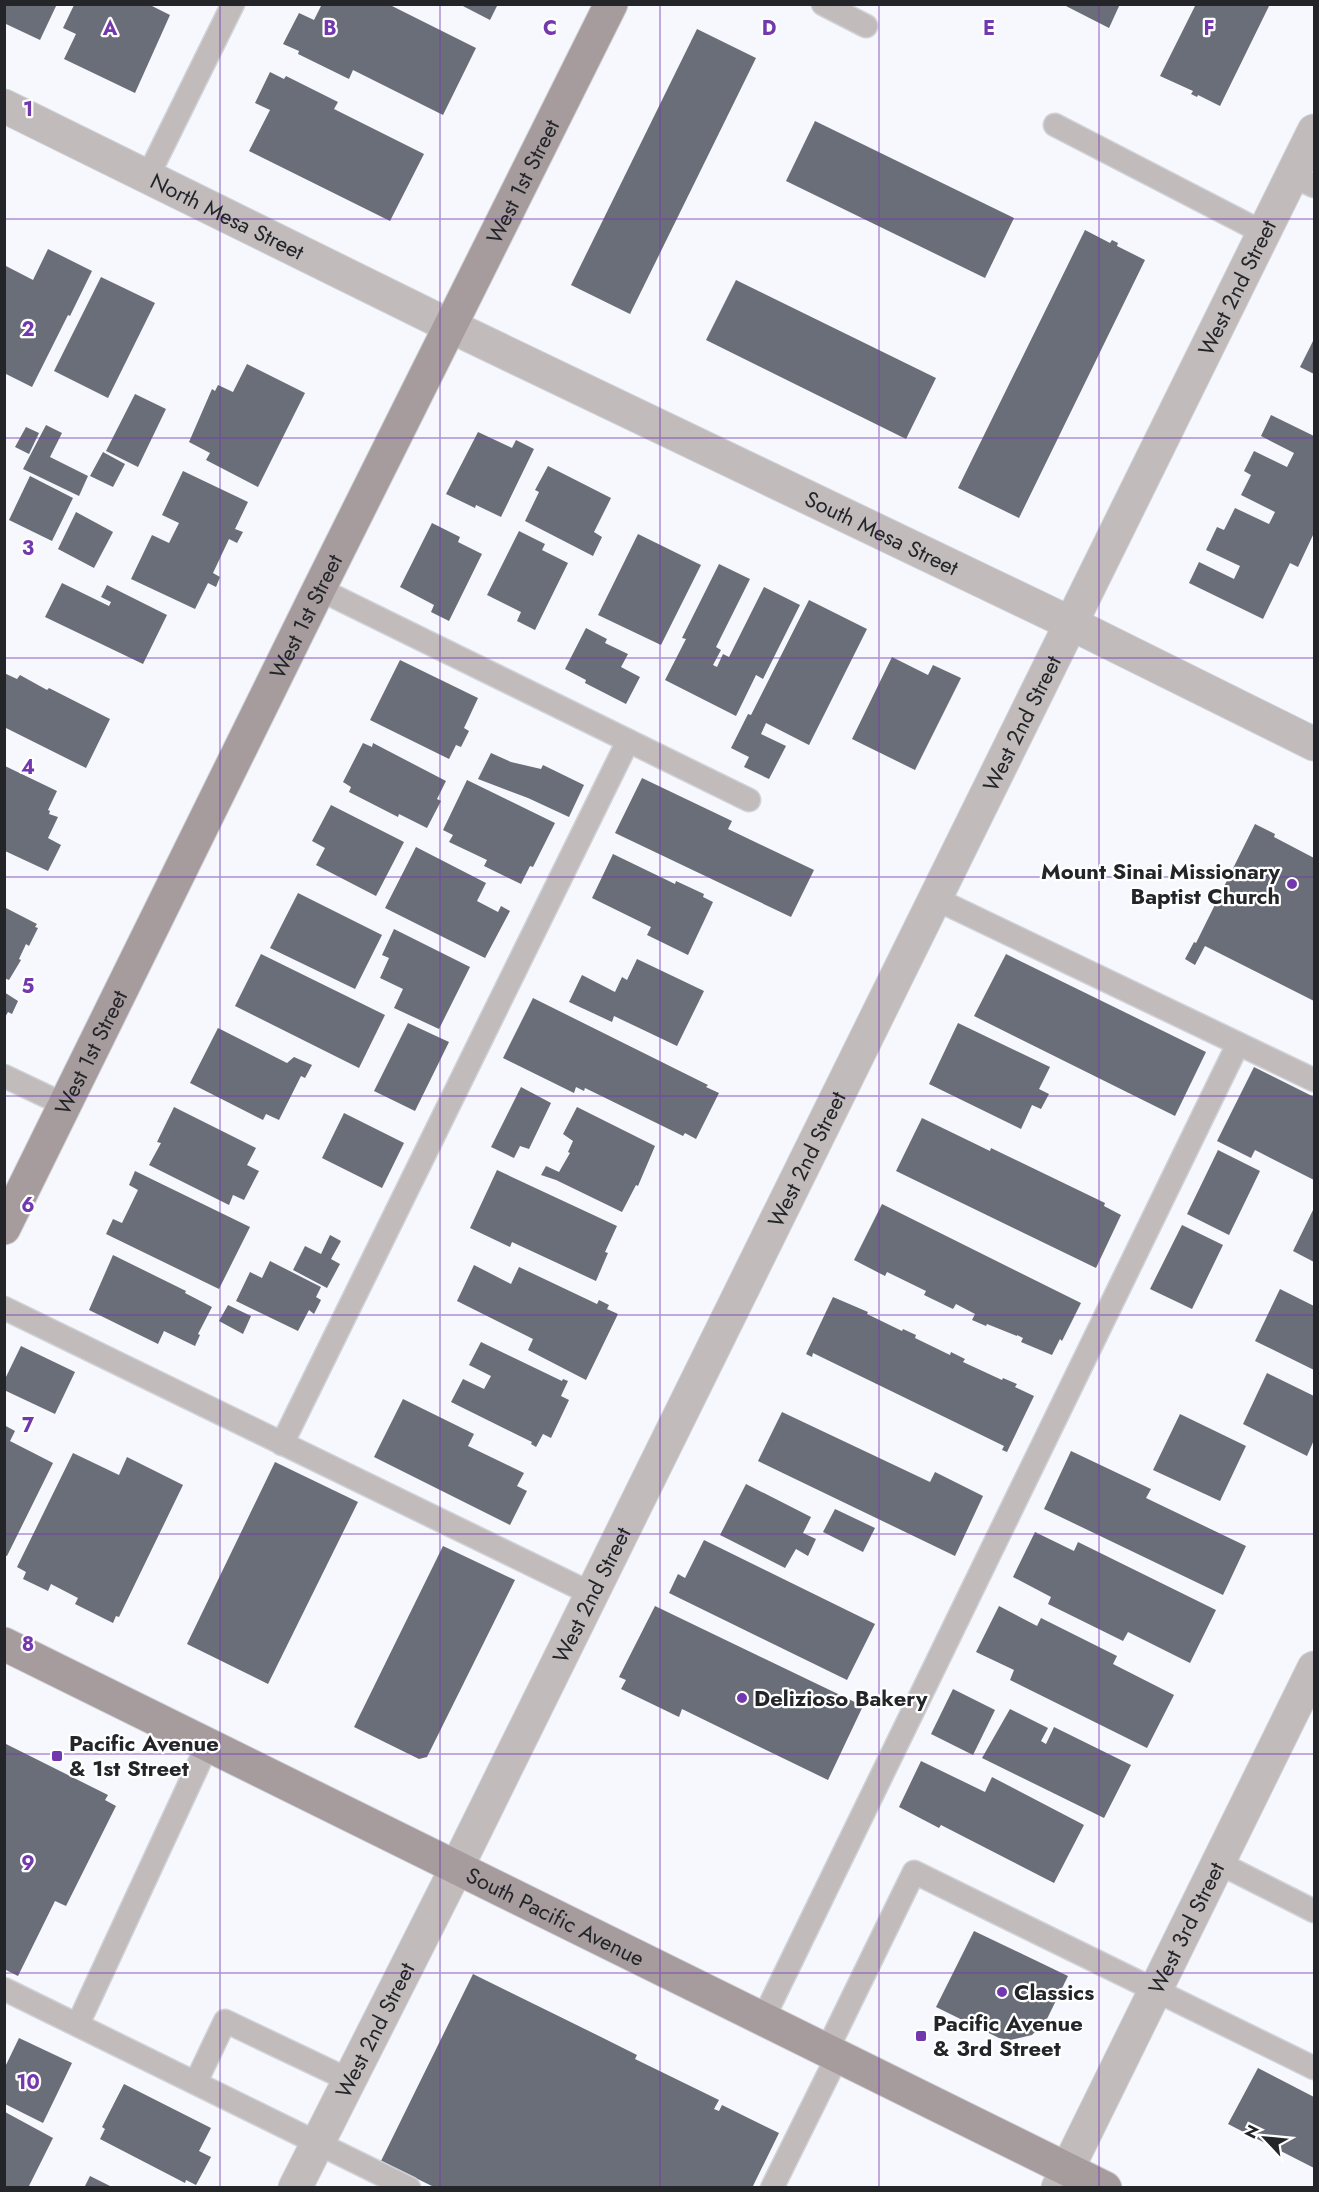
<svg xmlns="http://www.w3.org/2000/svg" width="1319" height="2192" font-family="Jost,sans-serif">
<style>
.building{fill:#6a6e78}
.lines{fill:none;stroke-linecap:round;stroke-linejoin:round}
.lane-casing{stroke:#d0d2d7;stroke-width:25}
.street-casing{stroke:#d0d2d7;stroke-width:35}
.secondary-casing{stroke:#d0d2d7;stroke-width:35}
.lane{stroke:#c1bbbc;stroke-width:22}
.street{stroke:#c1bbbc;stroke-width:33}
.secondary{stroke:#a69c9e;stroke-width:33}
.grid{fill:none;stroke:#7338ad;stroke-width:1.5;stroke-opacity:0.55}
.poi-dot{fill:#7338ad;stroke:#fff;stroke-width:2}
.labels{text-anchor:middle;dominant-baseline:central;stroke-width:4.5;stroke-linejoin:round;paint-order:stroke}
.street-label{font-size:22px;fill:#232529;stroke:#fff}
.poi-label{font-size:22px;font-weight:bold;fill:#232529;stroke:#fff;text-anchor:start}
.grid-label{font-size:20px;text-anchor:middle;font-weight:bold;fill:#7338ad;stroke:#fff;stroke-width:4.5;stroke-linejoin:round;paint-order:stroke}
</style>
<rect width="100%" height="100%" fill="#f6f8fd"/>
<g class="building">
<path d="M 4,4 L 57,4 L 40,40 L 6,24 Z"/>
<path d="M 322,4 L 388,4 L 476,48 L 443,115 L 353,70 L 349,79 L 298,54 L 299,51 L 283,44 L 299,13 L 314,20 Z"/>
<path d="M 459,4 L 498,4 L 490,20 Z"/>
<path d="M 1062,4 L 1120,4 L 1109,28 Z"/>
<path d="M 1196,4 L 1270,4 L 1220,106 L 1198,95 L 1197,97 L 1191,94 L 1193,91 L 1160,76 Z"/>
<path d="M 74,5 L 150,5 L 170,15 L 135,93 L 64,59 L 76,34 L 63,28 Z"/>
<path d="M 697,29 L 756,58 L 630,314 L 571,285 Z"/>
<path d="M 270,72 L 284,79 L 286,76 L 338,102 L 334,109 L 424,154 L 390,221 L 249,151 L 270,110 L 255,103 Z"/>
<path d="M 815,121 L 1014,218 L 985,278 L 786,181 Z"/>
<path d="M 1085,230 L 1110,243 L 1112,240 L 1118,243 L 1117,246 L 1145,260 L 1019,518 L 958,488 Z"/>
<path d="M 48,249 L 92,271 L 70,316 L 68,315 L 32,387 L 4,373 L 4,269 L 6,266 L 33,280 Z"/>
<path d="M 101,277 L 155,303 L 108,398 L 54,371 Z"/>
<path d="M 736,280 L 936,378 L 906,439 L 706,340 Z"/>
<path d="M 1314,339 L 1314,374 L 1300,367 Z"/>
<path d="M 247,364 L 305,393 L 258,487 L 206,460 L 210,453 L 189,442 L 212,389 L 215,391 L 218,385 L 233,392 Z"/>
<path d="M 135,394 L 166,409 L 138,467 L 106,451 Z"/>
<path d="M 1271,415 L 1314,436 L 1314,533 L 1298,567 L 1290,563 L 1263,619 L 1189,583 L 1199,562 L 1234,579 L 1240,566 L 1206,550 L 1217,527 L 1224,530 L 1235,508 L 1269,524 L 1275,512 L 1241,495 L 1251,475 L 1244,471 L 1254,451 L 1287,467 L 1294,453 L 1261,436 Z"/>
<path d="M 46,425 L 62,433 L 50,457 L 88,476 L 79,496 L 23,469 Z"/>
<path d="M 26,427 L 39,433 L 29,454 L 15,447 Z"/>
<path d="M 478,432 L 512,448 L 516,440 L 534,449 L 501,517 L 476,505 L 475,508 L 446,494 Z"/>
<path d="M 103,452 L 125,464 L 113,487 L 90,476 Z"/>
<path d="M 548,466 L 611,498 L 594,532 L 602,537 L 593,556 L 525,521 L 539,492 L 535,490 Z"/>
<path d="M 183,471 L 248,502 L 235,529 L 243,532 L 237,543 L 229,539 L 213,573 L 220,577 L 216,587 L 208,583 L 195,609 L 131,579 L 152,535 L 169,543 L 179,523 L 162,515 Z"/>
<path d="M 30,476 L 73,498 L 52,541 L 9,520 Z"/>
<path d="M 76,512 L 113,532 L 94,568 L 58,549 Z"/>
<path d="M 432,523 L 460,537 L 458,542 L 482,554 L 449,621 L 431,612 L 434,605 L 400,587 Z"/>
<path d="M 519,531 L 545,544 L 542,550 L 568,563 L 535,630 L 517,621 L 521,612 L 487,595 Z"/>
<path d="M 638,534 L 701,565 L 661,645 L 598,615 Z"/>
<path d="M 719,564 L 750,579 L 716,647 L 721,650 L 713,665 L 717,667 L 723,654 L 729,657 L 764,587 L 800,605 L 763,679 L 756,675 L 736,716 L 665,680 L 686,639 L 682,638 Z"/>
<path d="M 62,583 L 109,606 L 111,602 L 101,597 L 107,585 L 167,615 L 143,664 L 45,617 Z"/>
<path d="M 809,600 L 867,629 L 809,745 L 766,723 L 761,734 L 786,746 L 769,779 L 744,767 L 749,757 L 731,748 L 748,714 L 751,715 Z"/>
<path d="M 586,628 L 607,639 L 605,643 L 628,654 L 621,667 L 640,677 L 626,704 L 585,683 L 586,680 L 565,669 Z"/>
<path d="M 892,657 L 928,675 L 933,665 L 961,678 L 915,770 L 852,739 Z"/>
<path d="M 400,660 L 478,698 L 464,728 L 469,731 L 461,747 L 456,745 L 449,759 L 370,720 Z"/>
<path d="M 4,673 L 17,679 L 20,675 L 47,690 L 49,688 L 110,719 L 86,768 L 4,727 Z"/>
<path d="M 363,743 L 372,747 L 373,743 L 446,781 L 437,799 L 441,801 L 427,828 L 399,814 L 398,817 L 349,792 L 351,787 L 343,782 Z"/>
<path d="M 491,753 L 511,762 L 541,769 L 543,765 L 584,785 L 569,817 L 528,798 L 478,779 Z"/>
<path d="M 5,766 L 57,791 L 48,810 L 50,811 L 49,814 L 58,817 L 48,838 L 61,845 L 48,871 L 5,851 Z"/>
<path d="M 642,778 L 732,821 L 728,829 L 814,870 L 791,917 L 615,833 Z"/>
<path d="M 467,780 L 555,823 L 533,867 L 530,866 L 521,884 L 484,866 L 487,860 L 449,842 L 453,835 L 443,830 Z"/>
<path d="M 331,805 L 404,842 L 376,896 L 316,865 L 325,848 L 312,841 Z"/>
<path d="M 1255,824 L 1275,834 L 1274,837 L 1314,858 L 1314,1001 L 1205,946 L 1195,965 L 1185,959 L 1194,942 L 1196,943 Z"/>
<path d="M 416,847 L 486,883 L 477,901 L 498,912 L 501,906 L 510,911 L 485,958 L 385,908 Z"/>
<path d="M 613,854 L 675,884 L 676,881 L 704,894 L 703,897 L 713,902 L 688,955 L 647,935 L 651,927 L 592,898 Z"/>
<path d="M 298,893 L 382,935 L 355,989 L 270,948 Z"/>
<path d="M 4,907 L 37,924 L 35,927 L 38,928 L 29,946 L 26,944 L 19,959 L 21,960 L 9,980 L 4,978 Z"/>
<path d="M 394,929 L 470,967 L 439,1029 L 394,1008 L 403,989 L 380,978 L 389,958 L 382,955 Z"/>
<path d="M 261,954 L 385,1015 L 359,1068 L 235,1006 Z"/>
<path d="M 1006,954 L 1206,1052 L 1175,1116 L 974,1016 Z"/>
<path d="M 637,959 L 704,991 L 677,1046 L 614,1016 L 612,1022 L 569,1002 L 582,975 L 615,992 L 622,977 L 627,980 Z"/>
<path d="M 4,992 L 18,1001 L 12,1014 L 8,1012 L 4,1019 Z"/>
<path d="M 533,998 L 708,1085 L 706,1087 L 719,1093 L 696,1139 L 685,1133 L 683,1136 L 585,1088 L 584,1091 L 576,1087 L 574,1093 L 503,1058 Z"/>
<path d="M 408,1023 L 449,1042 L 415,1111 L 374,1091 Z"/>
<path d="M 958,1023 L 1050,1067 L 1039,1089 L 1049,1094 L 1041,1109 L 1032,1105 L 1021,1129 L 929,1084 Z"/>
<path d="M 218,1028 L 287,1063 L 294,1057 L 312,1065 L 305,1078 L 301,1076 L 279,1120 L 266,1114 L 263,1120 L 190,1083 Z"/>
<path d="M 1254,1067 L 1314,1097 L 1314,1180 L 1255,1150 L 1251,1158 L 1217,1141 Z"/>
<path d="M 521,1087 L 551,1103 L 529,1149 L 520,1146 L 514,1158 L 491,1147 Z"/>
<path d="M 174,1107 L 256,1148 L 247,1165 L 259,1171 L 244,1200 L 233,1195 L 229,1205 L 149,1165 L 161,1143 L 157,1142 Z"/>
<path d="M 577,1107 L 655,1146 L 638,1186 L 636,1185 L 622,1212 L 556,1180 L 541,1175 L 546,1166 L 559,1172 L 570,1153 L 568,1152 L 573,1141 L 563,1134 Z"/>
<path d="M 344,1113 L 404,1143 L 382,1188 L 322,1158 Z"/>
<path d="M 922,1118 L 990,1151 L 991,1148 L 1105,1203 L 1104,1206 L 1121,1215 L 1096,1268 L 896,1171 Z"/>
<path d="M 1218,1150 L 1260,1171 L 1229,1235 L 1187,1214 Z"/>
<path d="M 497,1170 L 617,1226 L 605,1252 L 608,1253 L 596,1281 L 512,1242 L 510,1247 L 470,1228 Z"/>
<path d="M 135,1171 L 250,1227 L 219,1289 L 106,1234 L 113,1219 L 122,1223 L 138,1190 L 129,1185 Z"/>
<path d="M 882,1204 L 1081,1303 L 1062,1341 L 1060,1339 L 1052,1355 L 1021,1342 L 1023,1338 L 1017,1335 L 1017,1336 L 987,1324 L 986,1326 L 972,1320 L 975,1314 L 956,1304 L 953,1309 L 924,1295 L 926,1291 L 887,1272 L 885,1276 L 854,1260 Z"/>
<path d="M 1314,1208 L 1314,1262 L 1293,1251 Z"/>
<path d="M 1182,1225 L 1223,1245 L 1192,1309 L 1150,1289 Z"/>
<path d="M 330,1235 L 341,1241 L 331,1259 L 340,1264 L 327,1288 L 293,1270 L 305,1246 L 321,1254 Z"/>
<path d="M 113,1255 L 186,1291 L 185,1293 L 212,1307 L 198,1334 L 200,1335 L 195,1346 L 164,1331 L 158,1344 L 89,1310 Z"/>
<path d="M 270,1261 L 321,1287 L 316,1297 L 321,1300 L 314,1314 L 309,1310 L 298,1331 L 236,1301 L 250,1272 L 262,1278 Z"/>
<path d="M 474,1265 L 511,1284 L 519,1267 L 597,1304 L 599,1300 L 609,1305 L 607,1309 L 618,1314 L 586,1380 L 528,1350 L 533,1339 L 457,1301 Z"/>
<path d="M 1280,1289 L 1314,1306 L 1314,1370 L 1255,1341 Z"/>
<path d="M 833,1297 L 868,1312 L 867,1314 L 902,1331 L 903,1329 L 916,1335 L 915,1338 L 950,1355 L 951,1352 L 965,1359 L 963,1362 L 1002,1380 L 1003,1378 L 1017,1384 L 1015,1387 L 1034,1396 L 1007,1452 L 1002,1450 L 1004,1446 L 813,1353 L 812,1357 L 806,1354 Z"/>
<path d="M 228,1305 L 251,1316 L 243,1334 L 219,1321 Z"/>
<path d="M 481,1342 L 562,1381 L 563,1379 L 568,1381 L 561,1396 L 569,1400 L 551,1438 L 543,1434 L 536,1447 L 531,1444 L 532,1442 L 451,1402 L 463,1379 L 484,1389 L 491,1376 L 469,1365 Z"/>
<path d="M 21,1346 L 75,1372 L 55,1414 L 4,1390 L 4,1381 Z"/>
<path d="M 1267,1373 L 1314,1396 L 1314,1440 L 1307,1456 L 1243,1424 Z"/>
<path d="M 403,1399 L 474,1434 L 468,1446 L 524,1473 L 517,1486 L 527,1491 L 510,1525 L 374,1457 Z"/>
<path d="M 782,1412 L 930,1482 L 935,1472 L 983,1496 L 955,1556 L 758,1461 Z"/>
<path d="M 1180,1414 L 1246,1446 L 1220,1501 L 1153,1470 Z"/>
<path d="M 4,1425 L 15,1431 L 10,1441 L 53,1463 L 7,1556 L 4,1555 Z"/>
<path d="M 1071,1451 L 1151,1489 L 1146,1498 L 1246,1546 L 1223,1595 L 1044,1509 Z"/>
<path d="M 73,1453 L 119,1475 L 127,1457 L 183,1485 L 119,1617 L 116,1616 L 113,1623 L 75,1604 L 78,1598 L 51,1584 L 48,1591 L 23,1579 L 26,1572 L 17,1567 Z"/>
<path d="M 275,1462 L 358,1502 L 268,1684 L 187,1644 Z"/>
<path d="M 746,1484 L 811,1517 L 803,1533 L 816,1539 L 808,1556 L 796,1549 L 785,1568 L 720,1535 Z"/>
<path d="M 835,1509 L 875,1528 L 863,1552 L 823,1532 Z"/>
<path d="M 1035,1532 L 1074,1551 L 1078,1542 L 1216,1610 L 1190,1663 L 1128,1632 L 1123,1641 L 1048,1604 L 1051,1597 L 1013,1577 Z"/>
<path d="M 704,1540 L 875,1624 L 847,1680 L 669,1593 L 678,1574 L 685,1578 Z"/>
<path d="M 443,1546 L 515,1580 L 427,1757 L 419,1759 L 354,1727 Z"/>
<path d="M 655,1606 L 863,1706 L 828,1780 L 682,1709 L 679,1717 L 621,1689 L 626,1680 L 619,1677 Z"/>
<path d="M 999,1606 L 1037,1626 L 1041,1618 L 1117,1656 L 1113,1664 L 1174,1695 L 1147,1748 L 1010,1680 L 1014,1670 L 976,1652 Z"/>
<path d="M 953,1689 L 995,1710 L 973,1755 L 931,1734 Z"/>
<path d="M 1010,1709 L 1048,1728 L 1041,1741 L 1046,1744 L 1054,1727 L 1131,1765 L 1104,1818 L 982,1758 Z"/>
<path d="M 4,1743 L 108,1795 L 105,1800 L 116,1806 L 66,1906 L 55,1901 L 18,1976 L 4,1969 Z"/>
<path d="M 921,1761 L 985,1792 L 992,1777 L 1084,1825 L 1054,1883 L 941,1825 L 939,1828 L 899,1807 Z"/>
<path d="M 974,1931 L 1068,1976 L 1046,2021 L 1032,2035 L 1010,2040 L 999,2038 L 936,2007 Z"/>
<path d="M 473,1974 L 597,2035 L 637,2055 L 635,2059 L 719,2100 L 714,2109 L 719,2111 L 722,2105 L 779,2133 L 752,2188 L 436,2188 L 381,2161 Z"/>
<path d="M 19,2038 L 72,2063 L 43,2123 L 5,2104 L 5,2067 Z"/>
<path d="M 1258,2068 L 1314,2097 L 1314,2168 L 1228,2124 Z"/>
<path d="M 124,2084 L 211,2128 L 199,2151 L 211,2157 L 196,2185 L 186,2180 L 185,2183 L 100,2139 L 105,2129 L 102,2127 Z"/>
<path d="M 5,2112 L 53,2138 L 28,2188 L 5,2188 Z"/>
<path d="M 90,2176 L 114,2188 L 84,2188 Z"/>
</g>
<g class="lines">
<defs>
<g id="lane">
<path d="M 823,4 L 866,26"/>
<path d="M 1055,125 L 1264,233"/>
<path d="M 148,176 L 233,4"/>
<path d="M 1292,176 L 1314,186"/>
<path d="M 319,589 L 749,800"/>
<path d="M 936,899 L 1314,1080"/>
<path d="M 4,1076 L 65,1105"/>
<path d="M 4,1308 L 592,1594"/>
<path d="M 282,1444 L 628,741"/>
<path d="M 1219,1863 L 1314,1911"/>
<path d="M 4,1989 L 409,2188"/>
<path d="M 763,2019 L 1238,1044"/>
<path d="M 78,2024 L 208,1744"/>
<path d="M 827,2050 L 914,1872 L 1314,2068"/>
<path d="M 196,2082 L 225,2021 L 349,2080"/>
<path d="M 772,2188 L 838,2055"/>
</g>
<g id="street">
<path id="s1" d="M 4,106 L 450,326 L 1072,624 L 1314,744"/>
<path id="s2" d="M 295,2188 L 457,1867 L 1314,131"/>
<path id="s3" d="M 1058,2188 L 1314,1668"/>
</g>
<g id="secondary">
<path id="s4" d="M 4,1228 L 319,589 L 611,4"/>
<path id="s5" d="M 4,1644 L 1105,2188"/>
</g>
</defs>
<use href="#lane" class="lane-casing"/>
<use href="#street" class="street-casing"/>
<use href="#secondary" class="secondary-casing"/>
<use href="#lane" class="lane"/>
<use href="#street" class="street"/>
<use href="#secondary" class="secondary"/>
</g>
<path class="grid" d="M 220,4 L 220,2188M 440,4 L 440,2188M 660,4 L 660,2188M 879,4 L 879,2188M 1099,4 L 1099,2188M 4,219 L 1314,219M 4,438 L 1314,438M 4,658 L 1314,658M 4,877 L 1314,877M 4,1096 L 1314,1096M 4,1315 L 1314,1315M 4,1534 L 1314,1534M 4,1754 L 1314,1754M 4,1973 L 1314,1973"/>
<g class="poi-dot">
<circle cx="1292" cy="884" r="6"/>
<circle cx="742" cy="1698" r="6"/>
<rect x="51" y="1750" width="12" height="12" rx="3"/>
<circle cx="1002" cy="1992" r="6"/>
<rect x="915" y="2030" width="12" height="12" rx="3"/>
</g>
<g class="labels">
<g class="street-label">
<text stroke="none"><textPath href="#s4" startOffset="1168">West 1st Street</textPath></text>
<text stroke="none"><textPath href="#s1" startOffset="249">North Mesa Street</textPath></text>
<text stroke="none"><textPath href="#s2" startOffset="2121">West 2nd Street</textPath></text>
<text stroke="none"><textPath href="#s1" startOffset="976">South Mesa Street</textPath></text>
<text stroke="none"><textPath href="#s4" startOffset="682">West 1st Street</textPath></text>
<text stroke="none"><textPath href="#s2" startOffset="1635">West 2nd Street</textPath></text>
<text stroke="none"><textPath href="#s4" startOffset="196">West 1st Street</textPath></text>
<text stroke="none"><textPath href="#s2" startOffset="1149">West 2nd Street</textPath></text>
<text stroke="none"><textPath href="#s2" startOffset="663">West 2nd Street</textPath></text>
<text stroke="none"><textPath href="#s5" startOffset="615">South Pacific Avenue</textPath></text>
<text stroke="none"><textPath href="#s3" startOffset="290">West 3rd Street</textPath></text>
<text stroke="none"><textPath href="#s2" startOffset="177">West 2nd Street</textPath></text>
</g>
<g class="poi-label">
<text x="1280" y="871" text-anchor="end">Mount Sinai Missionary<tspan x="1280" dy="25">Baptist Church</tspan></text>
<text x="754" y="1698">Delizioso Bakery</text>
<text x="69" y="1743">Pacific Avenue<tspan x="69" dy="25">&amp; 1st Street</tspan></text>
<text x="1014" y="1992">Classics</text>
<text x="933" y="2023">Pacific Avenue<tspan x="933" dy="25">&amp; 3rd Street</tspan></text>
</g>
</g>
<g class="grid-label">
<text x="110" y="35">A</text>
<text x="330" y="35">B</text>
<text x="550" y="35">C</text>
<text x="769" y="35">D</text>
<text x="989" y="35">E</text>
<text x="1209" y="35">F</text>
<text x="28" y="116">1</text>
<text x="28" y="336">2</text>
<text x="28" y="555">3</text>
<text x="28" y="774">4</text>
<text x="28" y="993">5</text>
<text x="28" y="1212">6</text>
<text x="28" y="1432">7</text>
<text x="28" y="1651">8</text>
<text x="28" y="1870">9</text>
<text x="28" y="2089">10</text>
</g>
<rect width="1319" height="2192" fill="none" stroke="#232529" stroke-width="12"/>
<g transform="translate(1265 2138) rotate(296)" stroke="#ffffff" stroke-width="4.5" paint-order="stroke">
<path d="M0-4.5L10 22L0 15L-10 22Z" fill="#232529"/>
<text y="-9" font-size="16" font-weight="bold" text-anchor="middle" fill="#232529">N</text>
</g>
</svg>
